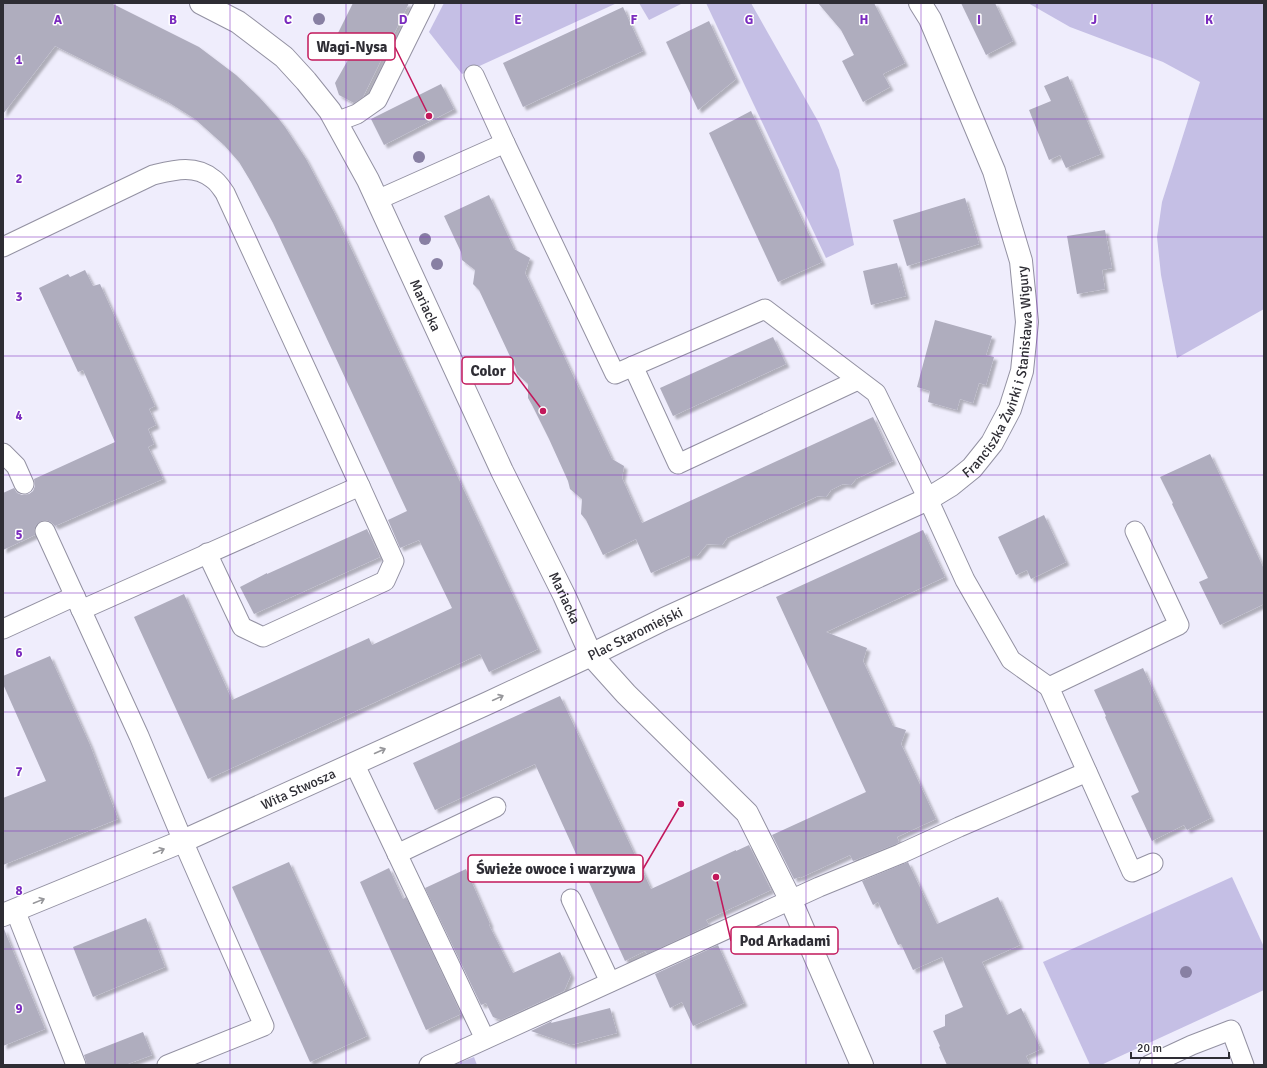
<svg xmlns="http://www.w3.org/2000/svg" width="1267" height="1068" font-family="Signika,sans-serif">
<style>
.green{fill:#c5bfe5}
.building{fill:#afadbe;filter:url(#shadow)}
.lines{fill:none;stroke-linecap:round;stroke-linejoin:round}
.lane-casing{stroke:#9391a2;stroke-width:21}
.street-casing{stroke:#9391a2;stroke-width:24}
.lane{stroke:#fff;stroke-width:19}
.street{stroke:#fff;stroke-width:22}
.tree{fill:#8880a3}
.oneway{stroke:#96969a}
.grid{fill:none;stroke:#7b2cbf;stroke-width:1;stroke-opacity:0.55}
.labels{text-anchor:middle;dominant-baseline:central;stroke-width:3;stroke-linejoin:round;paint-order:stroke}
.street-label{font-size:14px;fill:#2e2d34;stroke:#fff}
.grid-label{font-size:13px;text-anchor:middle;font-weight:bold;fill:#7b2cbf;stroke:#fff;stroke-width:3;stroke-linejoin:round;paint-order:stroke}
.leader{fill:none;stroke:#c2185b;stroke-width:1.5}
.callout-dot{fill:#c2185b;stroke:#fff;stroke-width:1.5}
.callout{fill:#fff;stroke:#c2185b;stroke-width:1.5}
.callout-label{font-size:15px;text-anchor:middle;font-weight:bold;fill:#2e2d34}
</style>
<defs>
<filter id="shadow"><feDropShadow dx="3.5" dy="3.5" stdDeviation="1" flood-color="#0004"/></filter>
</defs>
<rect width="100%" height="100%" fill="#efedfc"/>
<g class="green">
<path d="M 444,3 L 617,3 L 462,74 L 429,32 Z"/>
<path d="M 639,3 L 683,3 L 649,20 Z"/>
<path d="M 706,3 L 751,3 L 819,123 L 839,170 L 854,245 L 826,258 Z"/>
<path d="M 1028,3 L 1264,3 L 1264,309 L 1177,358 L 1161,275 L 1157,237 L 1162,202 L 1200,82 L 1163,62 L 1070,27 Z"/>
<path d="M 1232,877 L 1264,947 L 1264,990 L 1101,1065 L 1090,1065 L 1043,962 Z"/>
<path d="M 474,1057 L 477,1065 L 453,1065 Z"/>
</g>
<g class="building">
<path d="M 3,3 L 111,3 L 199,47 L 236,75 L 259,97 L 278,118 L 285,127 L 306,159 L 334,212 L 538,649 L 489,672 L 480,654 L 208,779 L 134,617 L 184,594 L 232,700 L 369,638 L 372,645 L 452,608 L 419,540 L 400,548 L 388,520 L 407,511 L 273,223 L 251,182 L 239,162 L 224,145 L 195,119 L 168,102 L 55,46 L 3,114 Z"/>
<path d="M 353,3 L 409,3 L 363,97 L 354,103 L 339,95 L 335,83 L 353,51 L 334,41 Z"/>
<path d="M 818,3 L 874,3 L 905,63 L 883,74 L 890,87 L 863,102 L 842,61 L 854,55 L 841,30 Z"/>
<path d="M 961,3 L 995,3 L 1013,41 L 986,55 Z"/>
<path d="M 623,7 L 643,51 L 523,107 L 503,63 Z"/>
<path d="M 709,21 L 736,79 L 698,110 L 666,42 Z"/>
<path d="M 1068,76 L 1101,154 L 1066,168 L 1060,155 L 1049,160 L 1029,110 L 1051,101 L 1044,86 Z"/>
<path d="M 441,84 L 454,109 L 384,145 L 371,119 Z"/>
<path d="M 751,111 L 822,262 L 778,282 L 709,133 Z"/>
<path d="M 489,195 L 514,249 L 530,258 L 525,273 L 612,459 L 624,466 L 622,478 L 642,523 L 873,417 L 893,461 L 856,479 L 851,485 L 843,484 L 831,490 L 826,497 L 818,496 L 727,538 L 722,545 L 707,544 L 697,556 L 689,556 L 651,573 L 636,539 L 603,555 L 586,520 L 581,514 L 582,499 L 570,489 L 568,481 L 549,439 L 532,405 L 528,398 L 528,384 L 517,374 L 515,367 L 479,290 L 473,284 L 475,270 L 462,260 L 461,252 L 444,216 Z"/>
<path d="M 965,198 L 979,244 L 907,266 L 893,220 Z"/>
<path d="M 1105,230 L 1112,268 L 1102,270 L 1105,289 L 1077,294 L 1067,236 Z"/>
<path d="M 897,263 L 906,296 L 871,305 L 863,271 Z"/>
<path d="M 85,270 L 93,286 L 100,284 L 155,406 L 149,409 L 156,425 L 148,429 L 154,444 L 148,447 L 163,479 L 55,526 L 51,522 L 46,520 L 41,521 L 36,525 L 34,530 L 35,535 L 3,550 L 3,493 L 14,488 L 17,493 L 22,495 L 29,494 L 33,491 L 35,486 L 34,479 L 115,442 L 83,370 L 78,372 L 39,288 L 68,274 L 70,277 Z"/>
<path d="M 935,320 L 992,336 L 986,355 L 994,357 L 986,385 L 979,383 L 973,403 L 960,399 L 957,410 L 928,402 L 930,391 L 917,387 Z"/>
<path d="M 773,337 L 786,364 L 673,416 L 660,388 Z"/>
<path d="M 1210,454 L 1264,569 L 1264,604 L 1220,625 L 1199,582 L 1208,578 L 1172,504 L 1173,503 L 1160,477 Z"/>
<path d="M 1044,515 L 1066,562 L 1031,579 L 1027,570 L 1016,575 L 998,537 Z"/>
<path d="M 367,529 L 380,557 L 254,614 L 240,587 L 267,573 L 267,574 Z"/>
<path d="M 923,530 L 945,577 L 826,632 L 867,648 L 863,661 L 893,726 L 906,730 L 901,744 L 936,819 L 897,837 L 899,842 L 896,844 L 853,861 L 850,855 L 800,878 L 800,877 L 794,879 L 772,835 L 866,792 L 776,597 Z"/>
<path d="M 50,656 L 90,745 L 118,819 L 3,865 L 3,798 L 46,781 L 3,684 L 3,676 Z"/>
<path d="M 1143,668 L 1211,818 L 1187,830 L 1184,825 L 1152,841 L 1131,796 L 1139,792 L 1105,717 L 1106,716 L 1094,690 Z"/>
<path d="M 560,696 L 651,889 L 736,850 L 736,851 L 749,845 L 771,890 L 706,920 L 709,925 L 647,954 L 645,951 L 625,961 L 535,764 L 435,810 L 413,763 Z"/>
<path d="M 289,862 L 367,1036 L 310,1062 L 232,887 Z"/>
<path d="M 908,862 L 937,924 L 998,897 L 1020,945 L 982,962 L 1007,1015 L 1021,1008 L 1041,1049 L 1026,1056 L 1030,1065 L 947,1065 L 939,1047 L 940,1046 L 933,1031 L 945,1026 L 945,1015 L 963,1007 L 942,957 L 913,970 L 901,944 L 898,945 L 878,902 L 873,905 L 862,881 Z"/>
<path d="M 389,868 L 403,899 L 406,897 L 461,1014 L 426,1030 L 360,882 Z"/>
<path d="M 466,869 L 490,924 L 489,925 L 513,973 L 560,952 L 571,975 L 564,991 L 501,1020 L 493,1017 L 486,1003 L 481,1005 L 425,888 Z"/>
<path d="M 146,918 L 165,967 L 93,997 L 73,947 Z"/>
<path d="M 3,929 L 4,929 L 45,1029 L 3,1046 Z"/>
<path d="M 718,945 L 744,1003 L 693,1026 L 682,1002 L 670,1008 L 655,974 Z"/>
<path d="M 610,1008 L 617,1033 L 571,1045 L 531,1031 L 552,1021 L 551,1023 Z"/>
<path d="M 143,1032 L 152,1055 L 125,1065 L 87,1065 L 84,1055 Z"/>
</g>
<g class="lines">
<defs>
<g id="lane">
<path d="M 474,75 L 505,143"/>
<path d="M 336,122 L 357,114 L 377,100 L 425,3"/>
<path d="M 377,200 L 505,143 L 615,374 L 765,309 L 876,393 L 928,499 L 965,580 L 1011,660 L 1049,687"/>
<path d="M 3,247 L 153,175 C 174,170 195,164 213,179 C 218,182 222,189 225,193 L 360,486 L 81,610"/>
<path d="M 633,366 L 678,464 L 858,380"/>
<path d="M 3,453 L 16,466 L 24,484"/>
<path d="M 45,531 L 139,736 L 183,841 L 264,1026 L 167,1065"/>
<path d="M 1135,531 L 1179,625 L 1049,687 L 1132,872 L 1153,863"/>
<path d="M 207,553 L 242,627 L 263,637 L 385,581 L 394,561 L 360,486"/>
<path d="M 3,629 L 75,596"/>
<path d="M 354,763 L 485,1039"/>
<path d="M 397,854 L 496,807"/>
<path d="M 571,899 L 610,982"/>
<path d="M 15,910 L 76,1065"/>
<path d="M 429,1065 L 819,887 L 900,854 L 959,827 L 1087,772"/>
<path d="M 1149,1065 L 1192,1045 L 1231,1030 L 1244,1065"/>
</g>
<g id="street">
<path id="s1" d="M 201,3 L 238,22 L 284,57 L 306,81 L 330,111 L 368,180 L 502,471 L 564,595 L 591,655 L 626,694 L 747,813 L 791,901 L 862,1065"/>
<path id="s2" d="M 3,915 L 183,841 L 488,703 L 591,655 L 664,619 L 928,499 L 951,485 L 972,468 L 992,443 L 1010,409 L 1022,371 L 1027,322 L 1021,261 L 994,171 L 930,19 L 920,3"/>
</g>
</defs>
<use href="#lane" class="lane-casing"/>
<use href="#street" class="street-casing"/>
<use href="#lane" class="lane"/>
<use href="#street" class="street"/>
</g>
<g class="tree">
<circle cx="319" cy="19" r="6"/>
<circle cx="419" cy="157" r="6"/>
<circle cx="425" cy="239" r="6"/>
<circle cx="437" cy="264" r="6"/>
<circle cx="1186" cy="972" r="6"/>
</g>
<defs><path id="oneway-shaft" d="M-6 0H5M1.5-3L5.5 0L1.5 3" fill="none" stroke-width="1.6" stroke-linecap="round" stroke-linejoin="round"/></defs>
<g class="oneway">
<use href="#oneway-shaft" transform="translate(498 698) rotate(-25)"/>
<use href="#oneway-shaft" transform="translate(380 751) rotate(-24)"/>
<use href="#oneway-shaft" transform="translate(159 851) rotate(-22)"/>
<use href="#oneway-shaft" transform="translate(39 901) rotate(-22)"/>
</g>
<path class="grid" d="M 115,3 L 115,1065M 230,3 L 230,1065M 346,3 L 346,1065M 461,3 L 461,1065M 576,3 L 576,1065M 691,3 L 691,1065M 806,3 L 806,1065M 921,3 L 921,1065M 1037,3 L 1037,1065M 1152,3 L 1152,1065M 3,119 L 1264,119M 3,237 L 1264,237M 3,356 L 1264,356M 3,475 L 1264,475M 3,593 L 1264,593M 3,712 L 1264,712M 3,831 L 1264,831M 3,949 L 1264,949"/>
<g class="labels">
<g class="street-label">
<text stroke="none"><textPath href="#s1" startOffset="387">Mariacka</textPath></text>
<text stroke="none"><textPath href="#s2" startOffset="1171">Franciszka Żwirki i Stanisława Wigury</textPath></text>
<text stroke="none"><textPath href="#s1" startOffset="711">Mariacka</textPath></text>
<text stroke="none"><textPath href="#s2" startOffset="692">Plac Staromiejski</textPath></text>
<text stroke="none"><textPath href="#s2" startOffset="321">Wita Stwosza</textPath></text>
</g>
</g>
<g class="grid-label">
<text x="58" y="24">A</text>
<text x="173" y="24">B</text>
<text x="288" y="24">C</text>
<text x="403" y="24">D</text>
<text x="518" y="24">E</text>
<text x="634" y="24">F</text>
<text x="749" y="24">G</text>
<text x="864" y="24">H</text>
<text x="979" y="24">I</text>
<text x="1094" y="24">J</text>
<text x="1209" y="24">K</text>
<text x="19" y="64">1</text>
<text x="19" y="183">2</text>
<text x="19" y="301">3</text>
<text x="19" y="420">4</text>
<text x="19" y="539">5</text>
<text x="19" y="657">6</text>
<text x="19" y="776">7</text>
<text x="19" y="895">8</text>
<text x="19" y="1013">9</text>
</g>
<path class="leader" d="M429 116L395 47M543 411L513 371M681 804L643 869M716 877L731 941"/>
<g class="callout-dot">
<circle cx="429" cy="116" r="4"/>
<circle cx="543" cy="411" r="4"/>
<circle cx="681" cy="804" r="4"/>
<circle cx="716" cy="877" r="4"/>
</g>
<g class="callout">
<rect x="308" y="33" width="87" height="27" rx="4"/>
<rect x="462" y="357" width="51" height="27" rx="4"/>
<rect x="468" y="855" width="175" height="27" rx="4"/>
<rect x="731" y="927" width="107" height="27" rx="4"/>
</g>
<g class="callout-label">
<text x="352" y="52">Wagi-Nysa</text>
<text x="488" y="376">Color</text>
<text x="556" y="874">Świeże owoce i warzywa</text>
<text x="785" y="946">Pod Arkadami</text>
</g>
<rect width="1267" height="1068" fill="none" stroke="#2e2d34" stroke-width="8"/>
<path d="M1131 1052v6h98v-6" fill="none" stroke="#2e2d34" stroke-width="2"/>
<text x="1137" y="1052" font-size="12" fill="#2e2d34" stroke="#ffffff" stroke-width="3" paint-order="stroke">20 m</text>
</svg>
